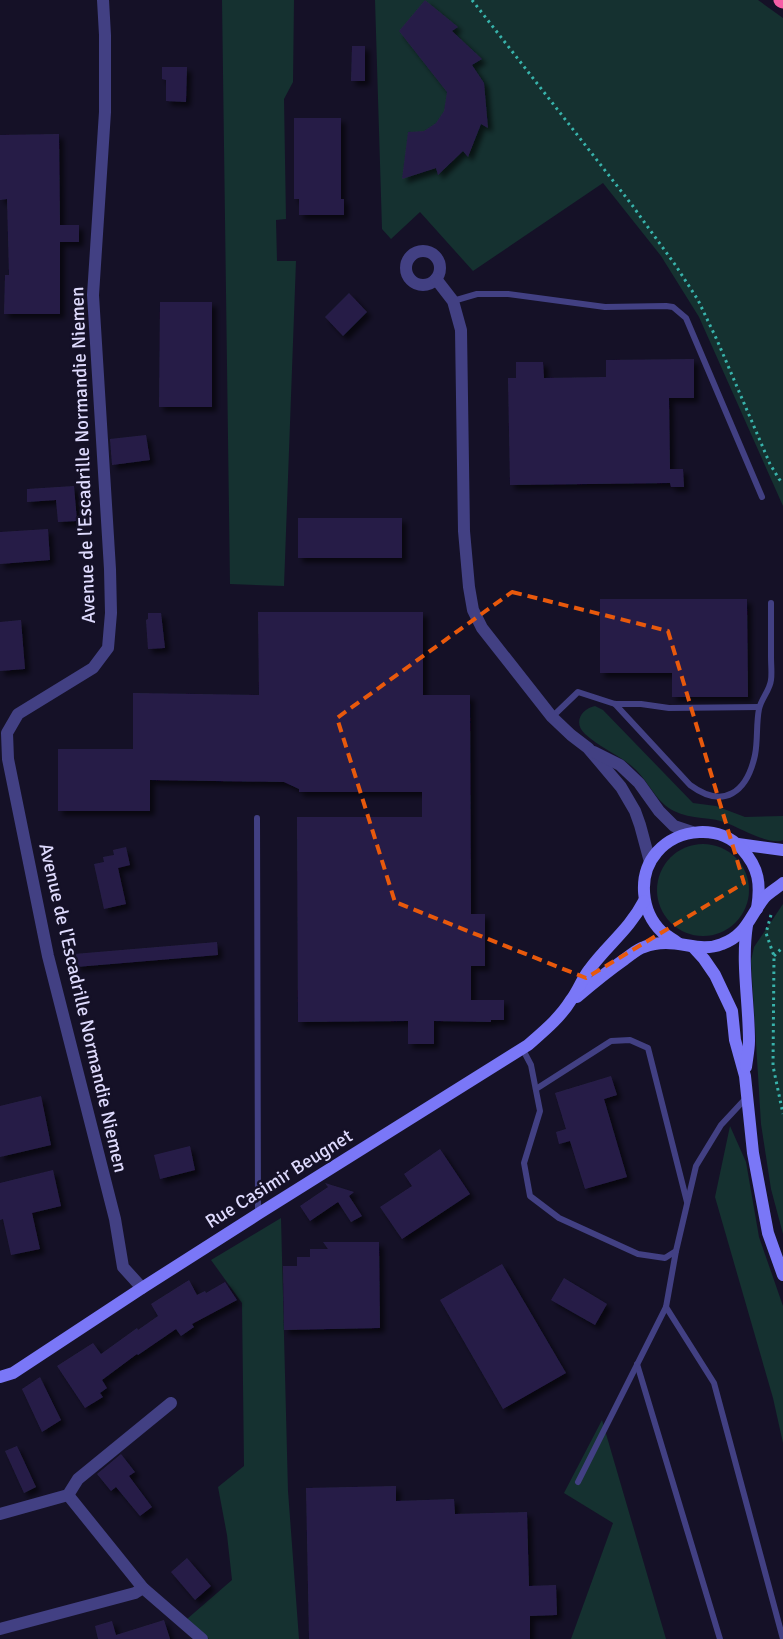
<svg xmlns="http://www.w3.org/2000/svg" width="783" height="1639" font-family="Signika,sans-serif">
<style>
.green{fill:#153130}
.building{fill:#271f47;filter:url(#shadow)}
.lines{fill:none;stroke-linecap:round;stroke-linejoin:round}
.path{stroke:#38b3ab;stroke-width:3;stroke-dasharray:2.5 4;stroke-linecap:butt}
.service{stroke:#424083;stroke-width:6}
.minor{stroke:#424083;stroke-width:12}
.secondary{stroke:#7a77f7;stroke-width:12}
.motorway{stroke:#f55da6;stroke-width:15}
.marked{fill:none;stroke:#e8590c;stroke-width:4;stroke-dasharray:10 6;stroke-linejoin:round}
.labels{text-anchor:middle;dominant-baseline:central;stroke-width:5;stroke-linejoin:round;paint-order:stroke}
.street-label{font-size:19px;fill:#dedafd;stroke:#151127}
</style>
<defs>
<filter id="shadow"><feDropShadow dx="4.5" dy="4.5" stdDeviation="2.5" flood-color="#0009"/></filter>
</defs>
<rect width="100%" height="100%" fill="#151127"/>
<g class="green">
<path d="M 222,0 L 294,0 L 293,82 L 284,99 L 286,219 L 276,220 L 277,261 L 296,261 L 284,586 L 230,584 Z"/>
<path d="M 375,0 L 758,0 L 783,18 L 783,506 L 699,317 L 661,256 L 603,183 L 473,271 L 420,212 L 391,239 L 382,229 Z"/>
<path d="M 595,706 L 603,710 L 693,803 L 716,806 L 745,817 L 783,816 L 783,840 C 772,846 741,829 729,824 C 712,816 691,820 674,811 C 656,802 649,782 635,769 C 620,755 600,748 585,734 C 573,723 581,709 595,706 Z"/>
<circle cx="703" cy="890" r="46"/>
<path d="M 783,904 L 783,1234 L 771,1189 L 761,1124 L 751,961 L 754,947 Z"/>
<path d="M 730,1126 L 746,1162 L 759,1237 L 783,1306 L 783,1443 L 773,1398 L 715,1197 Z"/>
<path d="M 281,1218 L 288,1491 L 299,1639 L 209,1639 L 187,1619 L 232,1580 L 227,1535 L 218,1487 L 244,1466 L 242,1303 L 211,1260 Z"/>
<path d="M 602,1420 L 666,1639 L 571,1639 L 613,1523 L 564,1493 Z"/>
</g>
<g class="building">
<path d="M 425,0 L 458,27 L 452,31 L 482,59 L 472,65 L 484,83 L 488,128 L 481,124 L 468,157 L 463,151 L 438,175 L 436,168 L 402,179 L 408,132 L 424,131 L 436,123 L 444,111 L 447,92 L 399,31 Z"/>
<path d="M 352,46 L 365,46 L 365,81 L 351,81 Z"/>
<path d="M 162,67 L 187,67 L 186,102 L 166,101 L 166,80 L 162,79 Z"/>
<path d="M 294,118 L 341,118 L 341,199 L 344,199 L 344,215 L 299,215 L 299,199 L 294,199 Z"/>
<path d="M 59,134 L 60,225 L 79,225 L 79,242 L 60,242 L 60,314 L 4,314 L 5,275 L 9,275 L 7,199 L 0,200 L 0,135 Z"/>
<path d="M 349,293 L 367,312 L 343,336 L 325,317 Z"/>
<path d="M 160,302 L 212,302 L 212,407 L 159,407 Z"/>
<path d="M 694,359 L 694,398 L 669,398 L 670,469 L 683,469 L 684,487 L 671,487 L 670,483 L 510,485 L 508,378 L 516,378 L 516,362 L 543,362 L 544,378 L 606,377 L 606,360 Z"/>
<path d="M 146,435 L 150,460 L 112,465 L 110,439 Z"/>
<path d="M 74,486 L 77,521 L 58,522 L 56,500 L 27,502 L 27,489 Z"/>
<rect x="298" y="518" width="104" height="40"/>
<path d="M 48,529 L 50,560 L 0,564 L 0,532 Z"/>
<path d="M 600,599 L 747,599 L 748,697 L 672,697 L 672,673 L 600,673 Z"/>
<path d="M 258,612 L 423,612 L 423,695 L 470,695 L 471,914 L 485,914 L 485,966 L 471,966 L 471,1000 L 504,1000 L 504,1020 L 491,1020 L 491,1022 L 434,1021 L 434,1044 L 408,1044 L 408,1021 L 298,1022 L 297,817 L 422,817 L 422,792 L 299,792 L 299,789 L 284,782 L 150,780 L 150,811 L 58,811 L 58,749 L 133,749 L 133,693 L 259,695 Z"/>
<path d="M 148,613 L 161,613 L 165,648 L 148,649 L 146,620 L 148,619 Z"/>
<path d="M 21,620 L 25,669 L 0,671 L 0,622 Z"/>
<path d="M 126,847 L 130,865 L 118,868 L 126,904 L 104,909 L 94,864 L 104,862 L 103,857 L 114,855 L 113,850 Z"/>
<path d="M 217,942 L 218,955 L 76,967 L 74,954 Z"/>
<path d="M 611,1076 L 617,1095 L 604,1099 L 627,1177 L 585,1189 L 570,1141 L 559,1144 L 556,1132 L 566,1129 L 555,1093 Z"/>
<path d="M 41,1096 L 51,1145 L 0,1157 L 0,1106 Z"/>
<path d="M 190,1146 L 195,1170 L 160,1179 L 154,1155 Z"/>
<path d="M 440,1149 L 470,1194 L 402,1239 L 380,1207 L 412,1186 L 404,1174 Z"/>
<path d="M 53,1170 L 61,1206 L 32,1213 L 40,1249 L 11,1255 L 3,1219 L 0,1220 L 0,1183 Z"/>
<path d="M 325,1183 L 354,1192 L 349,1196 L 362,1216 L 351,1222 L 338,1202 L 310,1221 L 300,1206 L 328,1187 Z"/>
<path d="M 323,1242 L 379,1242 L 380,1328 L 284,1330 L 283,1266 L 297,1266 L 297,1257 L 310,1257 L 310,1249 L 328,1249 Z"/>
<path d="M 502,1264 L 566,1373 L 503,1409 L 440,1300 Z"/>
<path d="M 564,1278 L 607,1304 L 595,1325 L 551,1300 Z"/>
<path d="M 189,1280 L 197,1295 L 205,1291 L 206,1293 L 225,1282 L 237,1300 L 192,1324 L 194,1327 L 181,1336 L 176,1329 L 138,1355 L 137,1354 L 102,1380 L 107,1388 L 100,1393 L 103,1397 L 85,1408 L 57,1366 L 93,1343 L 101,1354 L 137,1328 L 138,1330 L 158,1316 L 151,1304 Z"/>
<path d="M 40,1377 L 61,1420 L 42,1432 L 22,1389 Z"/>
<path d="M 17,1446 L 36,1487 L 24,1493 L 5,1451 Z"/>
<path d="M 121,1454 L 135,1472 L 129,1476 L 152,1507 L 140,1516 L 116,1487 L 111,1491 L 97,1474 Z"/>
<path d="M 396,1486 L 396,1501 L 454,1499 L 455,1514 L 527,1512 L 529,1586 L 556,1585 L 557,1615 L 530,1616 L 530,1639 L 309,1639 L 306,1488 Z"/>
<path d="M 187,1558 L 211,1586 L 195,1600 L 171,1572 Z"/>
<path d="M 164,1620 L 170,1639 L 98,1639 L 95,1626 L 112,1621 L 116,1635 Z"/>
</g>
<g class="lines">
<g class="path">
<path d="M 472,0 L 632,205 L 676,266 L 698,300 L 717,340 L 770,464 L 779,479 L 783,483"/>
<path d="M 771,915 L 766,933 L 774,956 L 773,1066 L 783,1114"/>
<path d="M 774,956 L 783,947"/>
</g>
<g class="service">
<path d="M 453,301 L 477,294 L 508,294 L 605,307 L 666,306 L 673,307 L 686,318 L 762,497"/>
<path d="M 615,704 L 690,785 C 724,810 747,792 755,755 C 758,740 756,724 759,709 C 761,699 770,690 771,680 C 772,673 771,665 771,657 C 771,639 771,621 771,603"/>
<path d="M 552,717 L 578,692 L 615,704 L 641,704 L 669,708 L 759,707"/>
<path d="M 257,818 L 258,1214"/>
<path d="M 522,1048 L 531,1065 L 540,1111 L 524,1163 L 530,1196 L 559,1218 L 638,1254 L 665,1258 L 676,1251 L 696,1166 L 721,1125 L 747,1097"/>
<path d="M 536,1089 L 611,1041 L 630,1040 L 648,1048 L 687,1202"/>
<path d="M 666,1307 L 714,1383 L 783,1639"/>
<path d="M 637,1364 L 720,1639"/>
<path d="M 578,1482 L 666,1307 L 676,1251"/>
</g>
<g class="minor">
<path d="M 103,0 L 105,35 L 105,112 L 93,295 L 110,569 L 111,613 L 108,648 L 93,668 L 18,714 L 7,733 L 8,759 L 48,956 L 115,1219 L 123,1267 L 142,1288"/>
<circle cx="423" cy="268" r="17"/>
<path d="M 436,279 L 453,301 L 461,330 L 464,531 L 469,587 L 473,610 L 482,628 L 552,717 L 571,735 L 588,748 L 621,787 L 635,811 L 640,825 L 650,862"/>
<path d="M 594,752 L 620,765 L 639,783 L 659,811 L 674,826 L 692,832"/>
<path d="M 68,1495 L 143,1588 L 202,1639"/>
<path d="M 0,1514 L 68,1495 L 78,1479 L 171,1403"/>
<path d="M 0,1629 L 135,1593 L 143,1588"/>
</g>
<g class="secondary">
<path d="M 738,844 L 783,850"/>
<path d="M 678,943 C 673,939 667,936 662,932 C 641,912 637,875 657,852 C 678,828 720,824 742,849 C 759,868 761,884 757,909"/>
<path d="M 693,947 L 704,959 L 715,975 L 732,1011 L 735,1040 L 745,1076 L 753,1153 L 768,1233 L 783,1275"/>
<path d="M 577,997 C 592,984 608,971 625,959 C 631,955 637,949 644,947 C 651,944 659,943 666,943 C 687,943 702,952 722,944 C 747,935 750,915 765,897 C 770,892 777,888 783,883"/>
<path d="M 746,1067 C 747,1059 749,1049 749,1041 C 749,1002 741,964 747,925"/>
<path d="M 0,1377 L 13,1373 L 142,1288 L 258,1214 L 528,1045 C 544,1031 560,1018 571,1000 C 578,991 582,979 589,970 C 607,945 629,930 644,901"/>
</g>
<path class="motorway" d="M 781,0 L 783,1"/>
</g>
<path class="marked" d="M 512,592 L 668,631 L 744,883 L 586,978 L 395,902 L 337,718 Z"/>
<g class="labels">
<g class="street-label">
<text transform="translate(83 455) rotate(-92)">Avenue de l'Escadrille Normandie Niemen</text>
<text transform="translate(83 1008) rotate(77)">Avenue de l'Escadrille Normandie Niemen</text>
<text transform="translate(279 1179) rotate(-32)">Rue Casimir Beugnet</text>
</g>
</g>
</svg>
